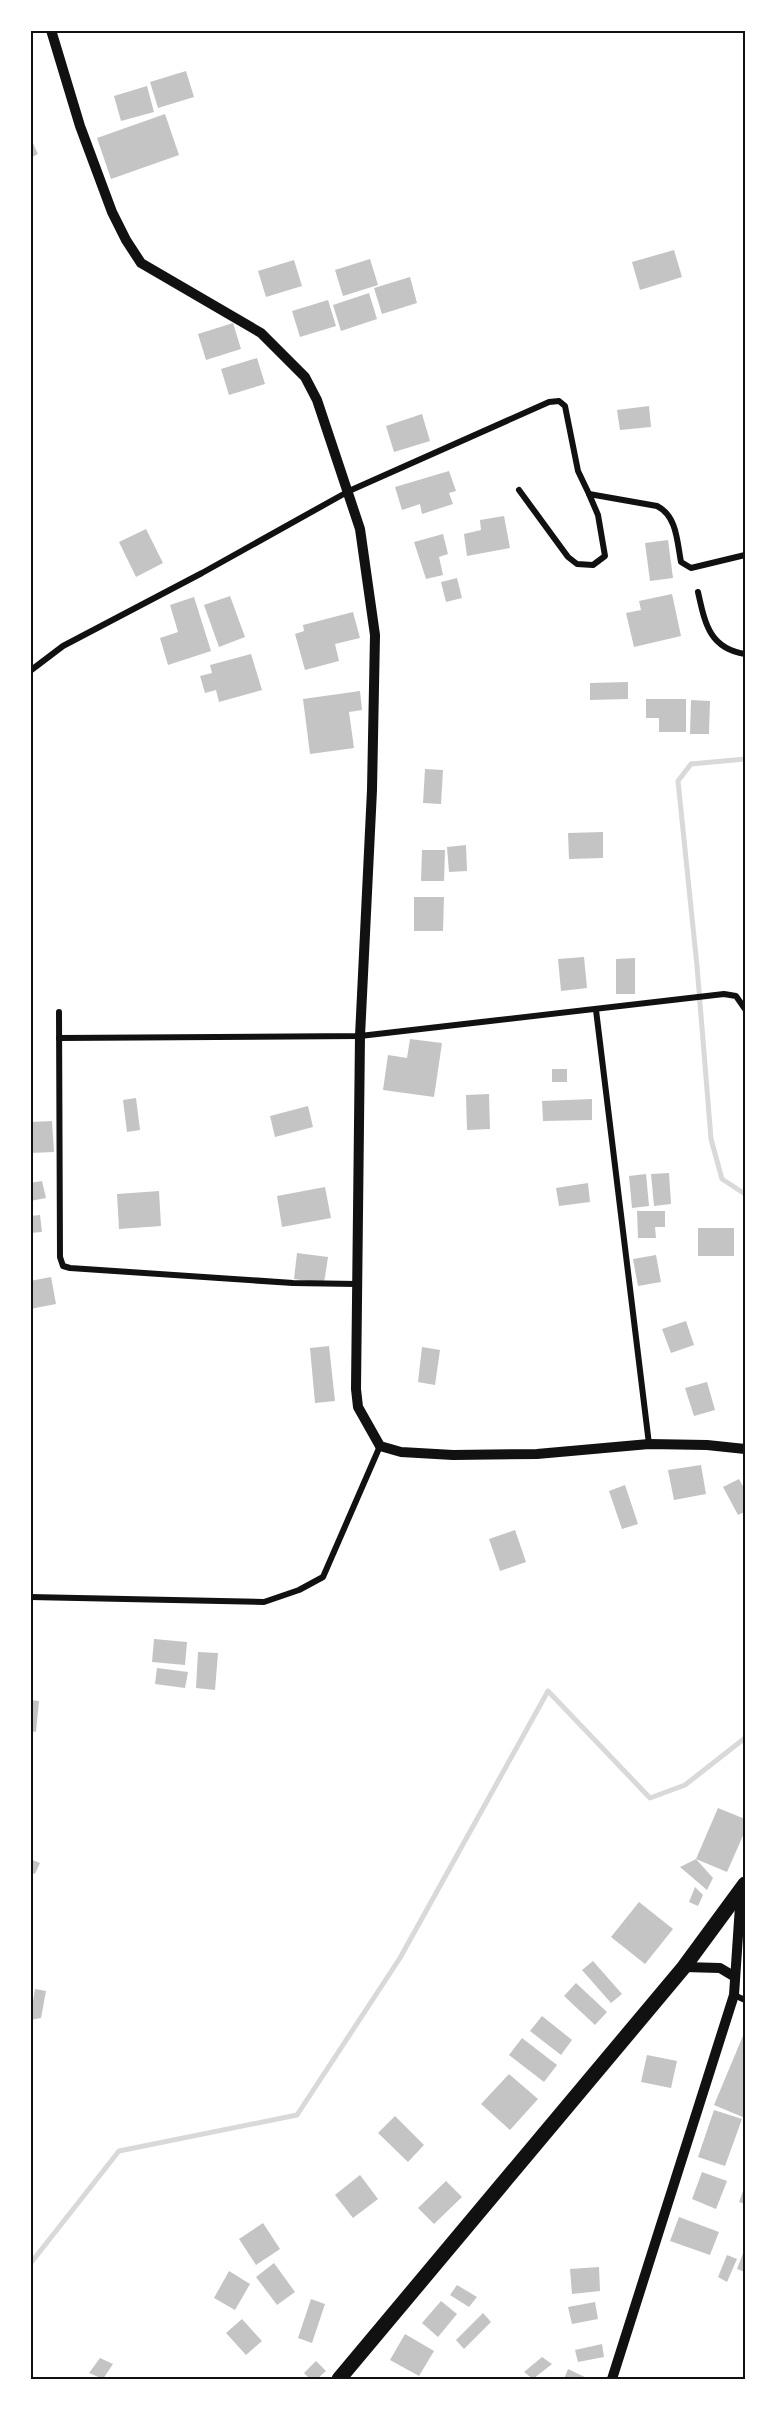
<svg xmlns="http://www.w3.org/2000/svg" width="775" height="2409" font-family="Literata,serif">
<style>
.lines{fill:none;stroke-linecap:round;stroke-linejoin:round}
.stream{stroke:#d9d9d9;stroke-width:5}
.building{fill:#c4c4c4}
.minor{stroke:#111;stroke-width:6}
.tertiary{stroke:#111;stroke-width:10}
.primary{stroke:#111;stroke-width:15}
.neatline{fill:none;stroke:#111;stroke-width:2}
</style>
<rect width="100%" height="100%" fill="#fff"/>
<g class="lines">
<g class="stream">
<path d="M 745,759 L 691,764 L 678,781 L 697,966 L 711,1139 L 722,1179 L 745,1194"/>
<path d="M 30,2264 L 119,2151 L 297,2115 L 400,1958 L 548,1691 L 650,1798 L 685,1785 L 745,1738"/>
</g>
</g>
<g class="building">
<path d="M 186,71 L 194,97 L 158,108 L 150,82 Z"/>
<path d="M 147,86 L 154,112 L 121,121 L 114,96 Z"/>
<path d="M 165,114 L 179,155 L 111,179 L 97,138 Z"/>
<path d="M 30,137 L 38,154 L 30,158 Z"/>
<path d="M 674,250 L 682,277 L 640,290 L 632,262 Z"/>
<path d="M 370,259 L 378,285 L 343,296 L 335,270 Z"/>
<path d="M 294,260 L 302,286 L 266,297 L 258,271 Z"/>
<path d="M 410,277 L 417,303 L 382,314 L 374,288 Z"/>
<path d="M 369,293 L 377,319 L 341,331 L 333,305 Z"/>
<path d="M 328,300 L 336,326 L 300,337 L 292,311 Z"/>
<path d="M 233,323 L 241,349 L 206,360 L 198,334 Z"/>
<path d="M 257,358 L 265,384 L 229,395 L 221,369 Z"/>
<path d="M 649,406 L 651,427 L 620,430 L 617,410 Z"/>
<path d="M 422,414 L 430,441 L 394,452 L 386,426 Z"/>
<path d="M 449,471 L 456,491 L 449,493 L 453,504 L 422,514 L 420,504 L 402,510 L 395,487 Z"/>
<path d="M 504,516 L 510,548 L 467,556 L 464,534 L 481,530 L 480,520 Z"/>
<path d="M 146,529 L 163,563 L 136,577 L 119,542 Z"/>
<path d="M 443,534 L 448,554 L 439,557 L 443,575 L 426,579 L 414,542 Z"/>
<path d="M 668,540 L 673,578 L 650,581 L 645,543 Z"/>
<path d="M 457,578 L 462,598 L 446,602 L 441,582 Z"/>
<path d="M 672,594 L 681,636 L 634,647 L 626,613 L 641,610 L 639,601 Z"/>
<path d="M 230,596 L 245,637 L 219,647 L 204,605 Z"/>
<path d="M 194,597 L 211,651 L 168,665 L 160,638 L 178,632 L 170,605 Z"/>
<path d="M 353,612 L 360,638 L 335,644 L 339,661 L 305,670 L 295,634 L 304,631 L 303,625 Z"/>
<path d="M 251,654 L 262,690 L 219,702 L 216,690 L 205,693 L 200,676 L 212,673 L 210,665 Z"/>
<path d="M 628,682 L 628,699 L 590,700 L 590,683 Z"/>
<path d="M 360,691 L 362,710 L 349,712 L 354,748 L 310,754 L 303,699 Z"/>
<path d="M 646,699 L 686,699 L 686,732 L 659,732 L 659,718 L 646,718 Z"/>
<path d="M 691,700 L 710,701 L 709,734 L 690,734 Z"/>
<path d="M 425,769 L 443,770 L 441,804 L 423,803 Z"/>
<path d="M 603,832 L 603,858 L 569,859 L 568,833 Z"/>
<path d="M 466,845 L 467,871 L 449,872 L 447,847 Z"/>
<path d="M 422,850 L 445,850 L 444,881 L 421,881 Z"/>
<path d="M 414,897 L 444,897 L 443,931 L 414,931 Z"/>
<path d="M 584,957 L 587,988 L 561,991 L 558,959 Z"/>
<path d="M 635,958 L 635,994 L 616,994 L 616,959 Z"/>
<path d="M 410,1039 L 442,1043 L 434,1097 L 383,1090 L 388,1055 L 407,1058 Z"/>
<rect x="552" y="1069" width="15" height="13"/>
<path d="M 489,1094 L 490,1129 L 467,1130 L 466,1095 Z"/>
<path d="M 136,1098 L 140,1130 L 127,1132 L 123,1100 Z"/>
<path d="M 592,1099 L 592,1120 L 543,1121 L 542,1101 Z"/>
<path d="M 308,1106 L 313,1127 L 275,1137 L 270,1116 Z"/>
<path d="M 52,1121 L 54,1152 L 30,1153 L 30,1122 Z"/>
<path d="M 669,1173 L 671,1204 L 654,1206 L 651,1174 Z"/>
<path d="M 646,1174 L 649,1206 L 632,1208 L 629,1176 Z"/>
<path d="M 42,1181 L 46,1198 L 30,1201 L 30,1183 Z"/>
<path d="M 588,1183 L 590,1202 L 559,1206 L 556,1188 Z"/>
<path d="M 325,1187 L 331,1218 L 282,1227 L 277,1196 Z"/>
<path d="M 159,1191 L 161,1226 L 119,1229 L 117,1194 Z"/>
<path d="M 637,1211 L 665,1211 L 665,1227 L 655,1227 L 656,1238 L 638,1238 Z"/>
<path d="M 40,1215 L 42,1232 L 30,1233 L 30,1216 Z"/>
<rect x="698" y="1228" width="36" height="28"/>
<path d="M 297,1253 L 328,1257 L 324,1283 L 294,1279 Z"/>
<path d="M 656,1255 L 661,1282 L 638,1286 L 633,1259 Z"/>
<path d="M 51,1277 L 56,1304 L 30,1309 L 30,1281 Z"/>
<path d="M 686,1321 L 694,1345 L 671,1353 L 662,1329 Z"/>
<path d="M 329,1346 L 335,1401 L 315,1403 L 310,1348 Z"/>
<path d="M 422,1347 L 440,1350 L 435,1385 L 418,1382 Z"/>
<path d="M 707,1382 L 715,1410 L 694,1416 L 685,1388 Z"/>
<path d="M 701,1465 L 706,1494 L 674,1500 L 668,1470 Z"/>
<path d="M 739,1479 L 745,1490 L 745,1512 L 738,1515 L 723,1487 Z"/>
<path d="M 625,1485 L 638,1524 L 622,1529 L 609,1491 Z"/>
<path d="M 515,1530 L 526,1562 L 500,1571 L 489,1539 Z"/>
<path d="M 154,1639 L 187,1642 L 185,1665 L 152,1662 Z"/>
<path d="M 198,1652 L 218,1653 L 215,1690 L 196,1688 Z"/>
<path d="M 157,1668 L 188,1672 L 185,1688 L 155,1684 Z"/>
<path d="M 30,1700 L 39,1701 L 36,1732 L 30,1731 Z"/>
<path d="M 718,1808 L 745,1819 L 745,1831 L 727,1872 L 696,1859 Z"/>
<path d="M 30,1859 L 40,1863 L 35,1874 L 30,1872 Z"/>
<path d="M 696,1859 L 713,1878 L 707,1890 L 680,1867 Z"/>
<path d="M 695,1887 L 703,1895 L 698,1906 L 689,1902 Z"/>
<path d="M 639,1902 L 673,1929 L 645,1964 L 611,1937 Z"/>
<path d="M 593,1961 L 622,1994 L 611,2003 L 582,1970 Z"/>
<path d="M 576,1983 L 607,2012 L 595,2025 L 564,1996 Z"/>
<path d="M 35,1989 L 46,1991 L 41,2018 L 30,2020 Z"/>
<path d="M 542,2016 L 572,2040 L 561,2055 L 530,2031 Z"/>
<path d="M 745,2031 L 745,2118 L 714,2105 Z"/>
<path d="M 522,2038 L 557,2065 L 544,2082 L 509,2055 Z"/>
<path d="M 647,2055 L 677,2061 L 671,2088 L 641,2082 Z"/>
<path d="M 509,2074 L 538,2099 L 510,2130 L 481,2104 Z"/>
<path d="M 714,2110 L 742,2119 L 725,2166 L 698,2157 Z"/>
<path d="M 395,2116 L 424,2145 L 408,2162 L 378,2133 Z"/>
<path d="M 702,2172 L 727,2181 L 716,2209 L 692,2199 Z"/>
<path d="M 360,2175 L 378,2199 L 353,2218 L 335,2195 Z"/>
<path d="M 446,2181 L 462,2197 L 434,2224 L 418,2208 Z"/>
<path d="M 745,2186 L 745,2204 L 739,2202 Z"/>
<path d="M 679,2217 L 719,2232 L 710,2255 L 670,2241 Z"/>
<path d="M 263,2223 L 280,2249 L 256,2265 L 239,2239 Z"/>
<path d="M 745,2248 L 745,2272 L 737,2269 Z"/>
<path d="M 727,2255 L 737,2259 L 727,2282 L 718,2277 Z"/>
<path d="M 274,2263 L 295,2292 L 277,2305 L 256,2277 Z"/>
<path d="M 599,2267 L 600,2291 L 572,2294 L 570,2269 Z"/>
<path d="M 229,2271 L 250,2284 L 235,2310 L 214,2298 Z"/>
<path d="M 457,2285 L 477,2297 L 469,2307 L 450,2295 Z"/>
<path d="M 311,2299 L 325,2304 L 312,2343 L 298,2338 Z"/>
<path d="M 441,2301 L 457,2314 L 438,2337 L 422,2323 Z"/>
<path d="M 595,2302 L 598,2319 L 572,2324 L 568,2307 Z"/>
<path d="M 483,2313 L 491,2322 L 464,2349 L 456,2340 Z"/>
<path d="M 242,2319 L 262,2341 L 246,2355 L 226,2333 Z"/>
<path d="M 405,2334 L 434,2351 L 419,2376 L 390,2360 Z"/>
<path d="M 602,2344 L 604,2357 L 578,2362 L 575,2350 Z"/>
<path d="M 542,2357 L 552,2364 L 533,2379 L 524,2372 Z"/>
<path d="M 100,2358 L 113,2364 L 103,2379 L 89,2373 Z"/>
<path d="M 316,2361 L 326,2371 L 317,2379 L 310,2379 L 304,2373 Z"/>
<path d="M 568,2369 L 589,2379 L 564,2379 Z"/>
</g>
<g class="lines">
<g class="minor">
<path d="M 519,490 L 568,557 L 577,564 L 593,565 L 605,556 L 598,515 L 589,494 L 657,506 C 677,516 677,541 681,562 L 691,568 L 745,555"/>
<path d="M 698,592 C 705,623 709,648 745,654"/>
<path d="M 30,671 L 63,646 L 202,573 L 349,491 L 549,402 L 559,401 L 565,406 L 578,471 L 589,494"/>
<path d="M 596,1010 L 649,1444"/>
<path d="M 59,1012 L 60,1257 L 63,1266 L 70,1268 L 293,1283 L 357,1284"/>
<path d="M 59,1038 L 360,1036 L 724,994 L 736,996 L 745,1009"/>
<path d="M 30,1597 L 264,1602 L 299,1590 L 323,1577 L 380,1446"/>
<path d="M 734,1995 L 745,2000"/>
</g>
<g class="tertiary">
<path d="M 51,30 L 80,126 L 112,212 L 126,240 L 141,263 L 261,333 L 305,377 L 317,400 L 360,529 L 375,635 L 372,790 L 360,1036 L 356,1389 L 358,1407 L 380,1446 L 401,1452 L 453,1455 L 537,1454 L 649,1444 L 707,1445 L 745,1449"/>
<path d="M 684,1967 L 720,1968 L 735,1977"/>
<path d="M 612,2379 L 734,1995 L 741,1891"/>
</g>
<path class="primary" d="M 339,2379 L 684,1967 L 745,1884"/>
</g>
<rect width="775" height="2409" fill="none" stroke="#ffffff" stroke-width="63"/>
<rect x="32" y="32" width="712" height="2346" class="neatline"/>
</svg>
